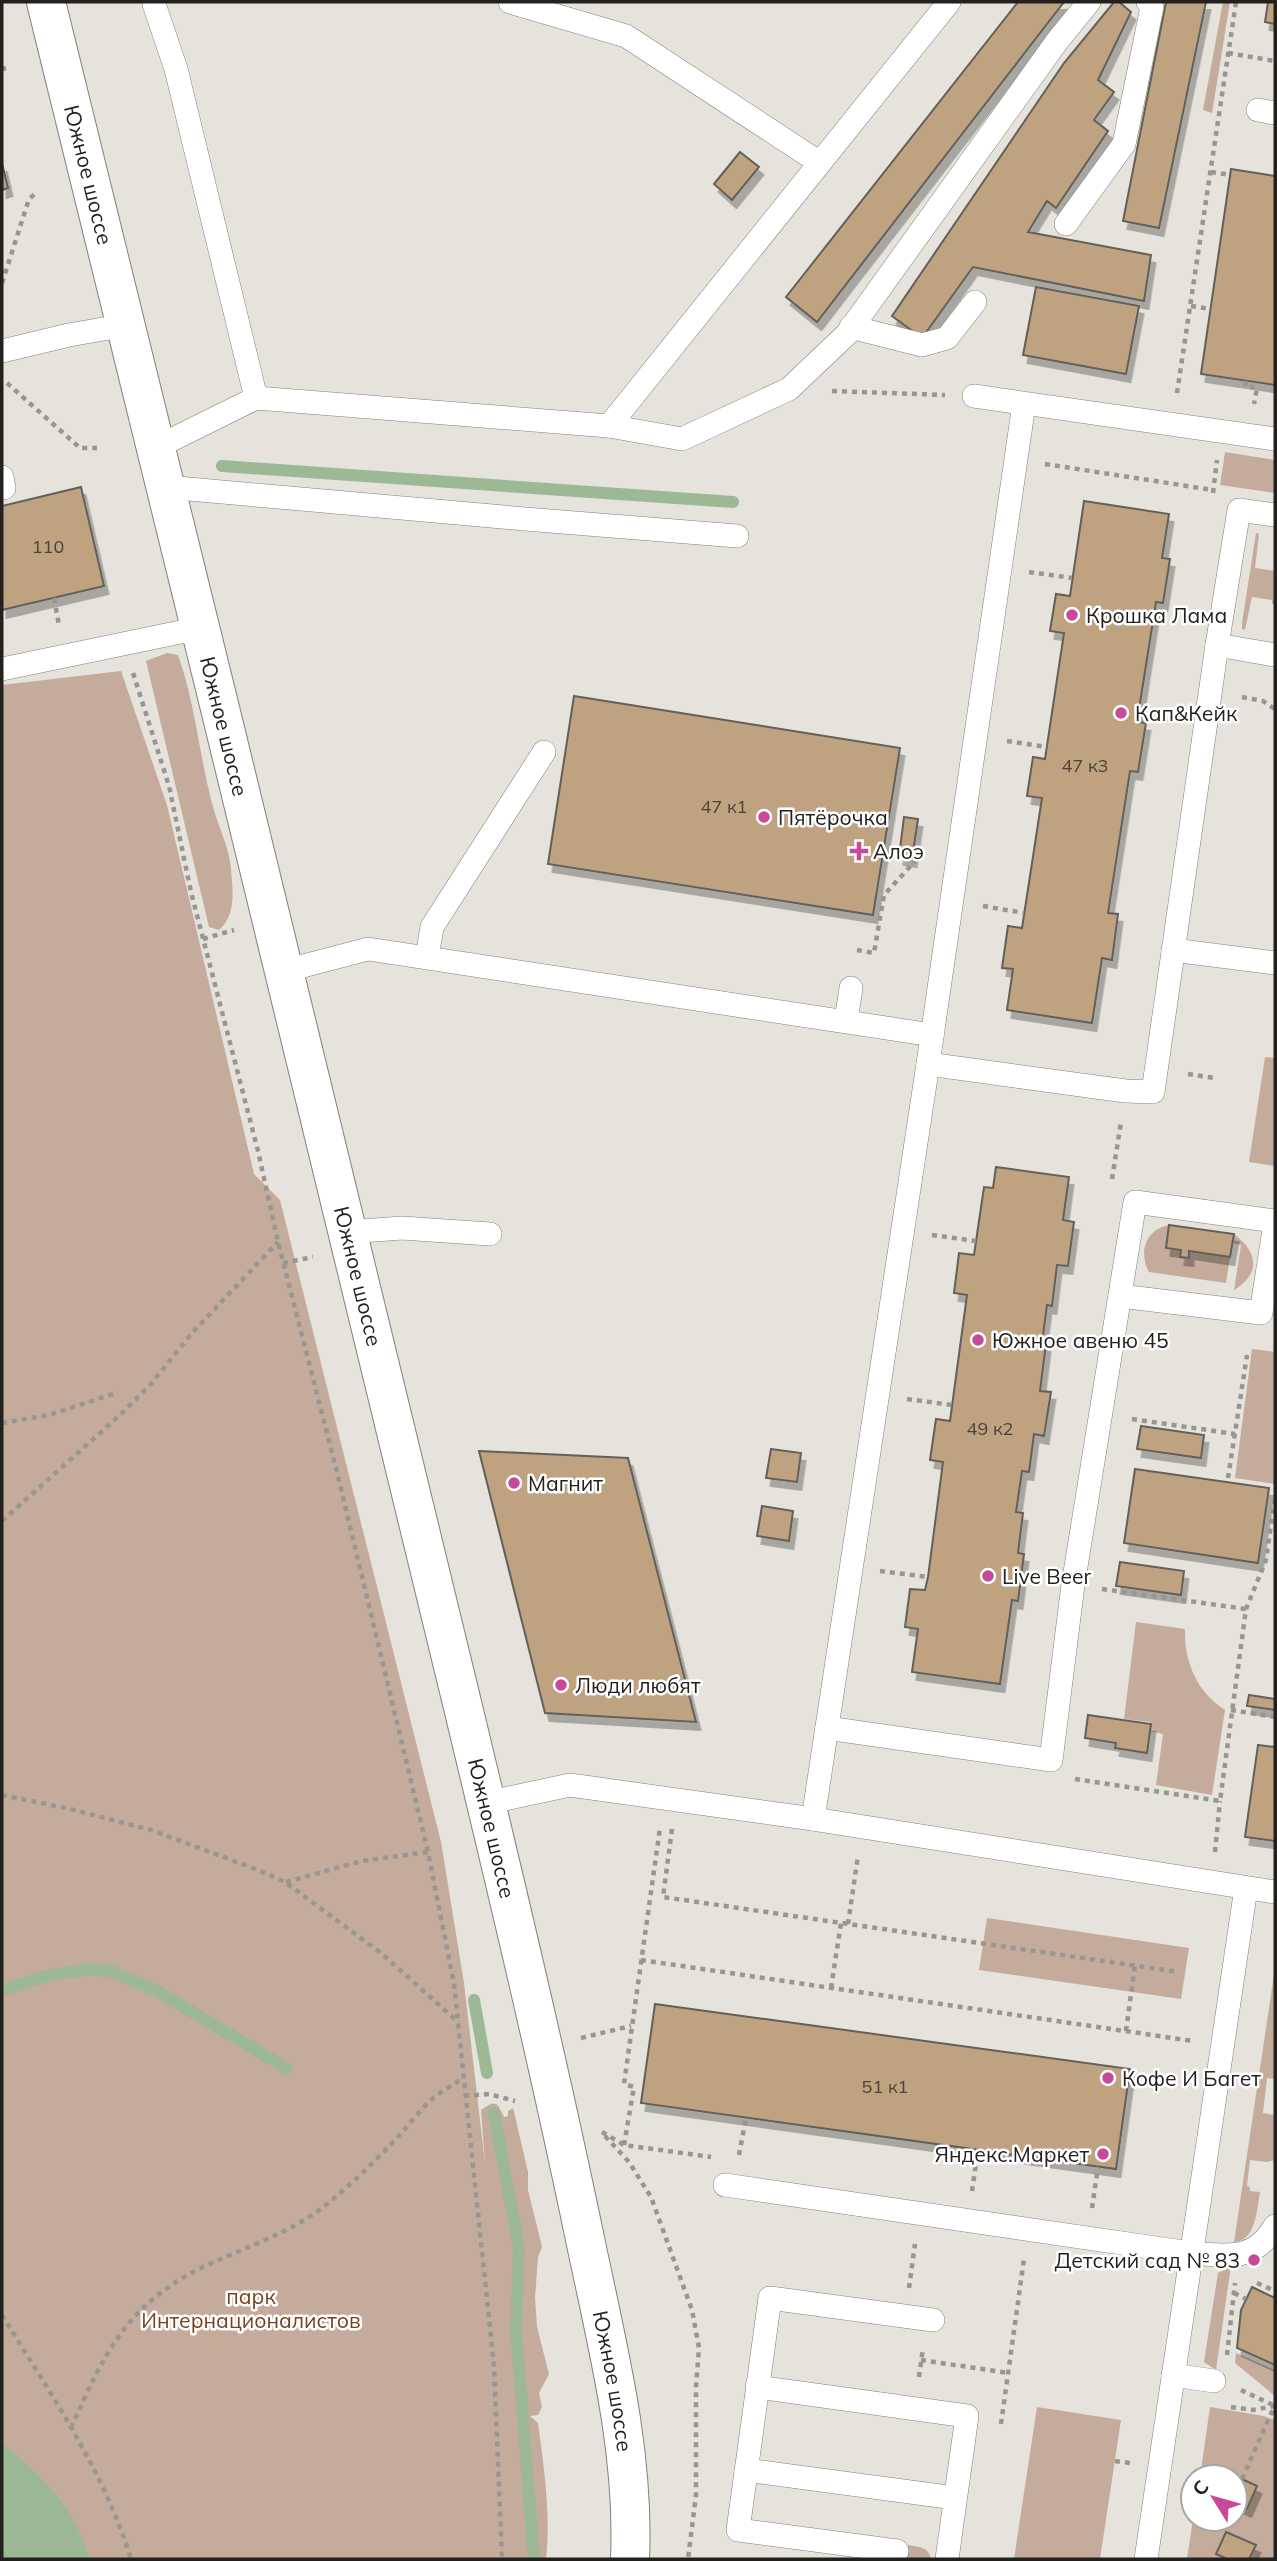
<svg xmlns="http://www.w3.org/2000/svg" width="1277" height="2561" font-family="Mulish,sans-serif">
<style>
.green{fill:#c4ab9c}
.water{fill:#9cb895}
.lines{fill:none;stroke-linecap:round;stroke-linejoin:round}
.stream{stroke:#9cb895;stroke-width:12}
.building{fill:#bfa381;stroke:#645f5a;stroke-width:2;filter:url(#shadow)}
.lane-casing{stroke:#818079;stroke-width:24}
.street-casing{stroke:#818079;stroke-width:40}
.path{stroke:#989691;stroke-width:4.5;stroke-dasharray:5 5;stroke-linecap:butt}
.lane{stroke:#fff;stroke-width:23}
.street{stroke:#fff;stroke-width:38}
.poi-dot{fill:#c74997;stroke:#fff;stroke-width:2.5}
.labels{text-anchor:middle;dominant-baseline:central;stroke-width:5;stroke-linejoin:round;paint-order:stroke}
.number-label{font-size:18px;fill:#494237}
.street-label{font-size:21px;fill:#22211e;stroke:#fff}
.poi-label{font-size:21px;fill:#22211e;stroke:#fff;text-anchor:start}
.park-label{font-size:21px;fill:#76421f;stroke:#fff}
</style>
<defs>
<filter id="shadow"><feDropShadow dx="4.5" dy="8" stdDeviation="0" flood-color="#0004"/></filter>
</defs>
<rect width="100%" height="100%" fill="#e5e3dc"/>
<g class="green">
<path d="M 1223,2 L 1230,2 L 1212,113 L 1203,110 Z"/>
<path d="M 1225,452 L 1275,460 L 1275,493 L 1220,485 Z"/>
<path d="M 1256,533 L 1259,534 L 1255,568 L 1275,571 L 1275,604 L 1272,604 L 1272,600 L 1252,597 L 1245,630 L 1242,629 L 1242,623 Z"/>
<path d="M 167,653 L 178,655 C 195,702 199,754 212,803 C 217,824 230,848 231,870 C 233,890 236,916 219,930 L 209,927 L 146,661 Z"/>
<path d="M 121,671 L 167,805 L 254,1174 L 280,1200 L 441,1842 L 464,1983 L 485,2163 L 481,2110 C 496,2099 497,2102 504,2117 L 508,2116 L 508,2111 L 513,2108 L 514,2112 L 528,2172 L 528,2190 L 542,2247 L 538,2257 L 535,2298 L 537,2327 L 549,2374 L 539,2393 L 542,2407 L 538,2415 L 530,2416 L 538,2423 C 544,2468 551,2514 546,2559 L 2,2559 L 2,685 Z"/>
<path d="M 1265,1057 L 1275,1058 L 1275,1166 L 1249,1162 Z"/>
<path d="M 1169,1225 L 1166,1247 L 1181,1250 L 1180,1257 L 1189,1258 L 1189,1251 L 1230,1257 L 1226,1283 L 1149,1272 C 1138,1252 1146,1229 1169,1225 Z"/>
<path d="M 1234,1234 C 1257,1251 1262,1273 1234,1290 L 1241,1245 L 1232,1243 Z"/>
<path d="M 1252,1349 L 1275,1352 L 1275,1484 L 1235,1478 Z"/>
<path d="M 1136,1622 L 1185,1629 C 1184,1662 1197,1692 1225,1710 L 1212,1795 L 1156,1785 L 1163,1734 L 1149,1731 L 1150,1722 L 1124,1719 Z"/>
<path d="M 987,1918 L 1189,1948 L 1181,1999 L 979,1970 Z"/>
<path d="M 1275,1968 L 1275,2079 L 1267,2078 L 1263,2113 L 1275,2115 L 1275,2160 L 1267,2162 L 1250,2160 L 1247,2186 L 1250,2187 L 1250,2191 L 1260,2192 C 1257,2209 1256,2241 1234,2242 Z"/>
<path d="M 1231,2266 L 1216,2370 L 1204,2362 L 1218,2273 Z"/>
<path d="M 1236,2353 L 1275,2370 L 1275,2396 L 1235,2363 Z"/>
<path d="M 1037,2407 L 1121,2420 L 1100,2559 L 1014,2559 Z"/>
<path d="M 1210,2407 L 1264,2416 L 1275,2420 L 1275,2559 L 1187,2559 L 1193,2519 L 1235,2519 L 1235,2477 L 1200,2477 Z"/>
<path d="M 908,2545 C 919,2547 929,2547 931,2559 L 905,2559 Z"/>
</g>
<path class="water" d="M 2,2443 C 45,2478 72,2505 90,2559 L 2,2559 Z"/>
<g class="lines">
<g class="stream">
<path d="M 222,466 L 733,502"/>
<path d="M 2,1990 L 49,1975 L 90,1969 L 111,1971 L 157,1991 L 286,2068"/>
<path d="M 474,2000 L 487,2073"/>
<path d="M 494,2113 L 519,2248 L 516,2329 L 534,2559"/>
</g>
</g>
<g class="building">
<path d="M 1018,2 L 1064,2 L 817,322 L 786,297 Z"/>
<path d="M 1114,2 L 1119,2 L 1131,12 L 1098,80 L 1114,92 L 1094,120 L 1108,131 L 1056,208 L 1047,201 L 1028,232 L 1151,255 L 1144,301 L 973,267 L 922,338 L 892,316 L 1064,63 Z"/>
<path d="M 1166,2 L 1206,2 L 1159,228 L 1123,221 Z"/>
<path d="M 1268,2 L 1275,2 L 1275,24 L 1265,22 Z"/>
<path d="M 740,152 L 759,167 L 732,200 L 714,184 Z"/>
<path d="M 2,163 L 8,188 L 2,190 Z"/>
<path d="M 1231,169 L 1275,176 L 1275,385 L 1201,374 Z"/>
<path d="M 1036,287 L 1139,306 L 1126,374 L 1023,355 Z"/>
<path d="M 81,487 L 104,586 L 2,610 L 2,506 Z"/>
<path d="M 1084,501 L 1169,514 L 1162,558 L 1170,559 L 1163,603 L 1156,602 L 1137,722 L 1146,723 L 1138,772 L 1130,771 L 1108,913 L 1118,914 L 1112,960 L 1102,958 L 1092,1023 L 1007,1010 L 1013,969 L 1002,968 L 1008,926 L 1022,928 L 1042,798 L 1027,796 L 1033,757 L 1045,759 L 1064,633 L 1050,631 L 1056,594 L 1070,596 Z"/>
<path d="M 574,696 L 900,748 L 873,915 L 548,864 Z"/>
<path d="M 904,817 L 918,819 L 912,859 L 899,857 Z"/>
<path d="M 996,1167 L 1069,1177 L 1063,1220 L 1074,1222 L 1068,1266 L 1057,1265 L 1052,1306 L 1047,1305 L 1042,1343 L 1046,1344 L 1040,1391 L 1051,1392 L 1044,1436 L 1034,1434 L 1029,1472 L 1022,1471 L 1016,1512 L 1023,1513 L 1018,1553 L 1024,1554 L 1018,1601 L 1012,1600 L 1000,1684 L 912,1672 L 918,1629 L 905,1627 L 910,1589 L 925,1590 L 928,1577 L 943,1462 L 930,1460 L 936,1419 L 950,1421 L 967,1295 L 954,1293 L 959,1253 L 974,1255 L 984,1187 L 993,1188 Z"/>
<path d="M 1169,1225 L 1234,1234 L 1230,1257 L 1189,1251 L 1189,1258 L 1180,1257 L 1181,1250 L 1166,1248 Z"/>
<path d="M 1141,1426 L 1204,1435 L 1201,1458 L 1137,1449 Z"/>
<path d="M 771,1449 L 801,1453 L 797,1482 L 766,1478 Z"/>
<path d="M 479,1451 L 628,1458 L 696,1722 L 545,1713 Z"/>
<path d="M 1135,1469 L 1269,1488 L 1258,1563 L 1124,1543 Z"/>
<path d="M 762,1506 L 793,1511 L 789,1541 L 757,1536 Z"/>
<path d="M 1120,1562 L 1184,1571 L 1181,1595 L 1116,1586 Z"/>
<path d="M 1249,1695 L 1275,1699 L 1275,1710 L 1247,1706 Z"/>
<path d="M 1088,1715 L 1151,1724 L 1147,1753 L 1115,1748 L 1116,1743 L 1085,1738 Z"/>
<path d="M 1258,1745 L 1275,1747 L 1275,1841 L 1245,1837 Z"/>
<path d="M 655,2004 L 1130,2069 L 1116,2169 L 641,2103 Z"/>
<path d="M 1252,2287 L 1275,2298 L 1275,2365 L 1237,2348 L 1241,2310 Z"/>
<path d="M 1227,2472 L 1257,2486 L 1247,2509 L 1235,2504 L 1235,2477 L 1225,2477 Z"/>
<path d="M 1226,2532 L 1256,2545 L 1249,2559 L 1227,2559 L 1216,2554 Z"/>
</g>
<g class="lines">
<defs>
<g id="lane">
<path d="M 510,2 L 626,36 L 820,163"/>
<path d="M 154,4 L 176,69 L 256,398"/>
<path d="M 1258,110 L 1275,113"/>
<path d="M 1066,224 L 1124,144 L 1152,7 L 1148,2"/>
<path d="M 851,327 L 922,345 L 947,338 L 975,302"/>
<path d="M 2,351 L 69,335 L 126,325"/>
<path d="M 974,396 L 1275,439"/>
<path d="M 609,426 L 949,2"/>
<path d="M 157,447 L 256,398 L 609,426 L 682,439 L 789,389 L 847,334 L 1058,40 L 1089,2"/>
<path d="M 2,477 L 4,488"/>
<path d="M 166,487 L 525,519 L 737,536"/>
<path d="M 1217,645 L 1239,510 L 1275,515"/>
<path d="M 2,669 L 200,628"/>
<path d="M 1173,950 L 1275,963"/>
<path d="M 427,957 L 432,927 L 544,752"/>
<path d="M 284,971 L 368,949 L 932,1035"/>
<path d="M 846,1021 L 851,988"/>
<path d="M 928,1064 L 1125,1091 L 1153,1092 L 1217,645 L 1275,655"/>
<path d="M 348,1232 L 402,1228 L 490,1234"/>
<path d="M 1120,1296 L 1261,1313 L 1275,1224"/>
<path d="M 827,1728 L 1051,1760 L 1073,1585 L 1135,1202 L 1275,1221"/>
<path d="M 486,1803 L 570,1785 L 813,1819 L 1275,1892"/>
<path d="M 813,1819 L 928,1064 L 1024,404"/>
<path d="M 725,2185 L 1190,2253 C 1226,2255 1254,2263 1275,2226"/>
<path d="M 1173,2375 L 1214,2381"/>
<path d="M 757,2387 L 967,2416 L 947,2559"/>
<path d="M 746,2470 L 955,2498"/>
<path d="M 897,2551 L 738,2530 L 770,2298 L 933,2320"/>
<path d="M 1146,2559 L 1246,1888"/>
</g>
<g id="street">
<path id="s1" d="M 46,2 C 187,570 325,1138 463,1707 C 505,1882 547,2057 584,2234 C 606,2341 635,2449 630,2559"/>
</g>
</defs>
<use href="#lane" class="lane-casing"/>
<use href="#street" class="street-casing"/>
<g class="path">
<path d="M 1228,53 L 1275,61"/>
<path d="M 2,69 L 6,68"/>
<path d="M 1211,172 L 1230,175"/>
<path d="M 2,283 L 29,199 L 36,193"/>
<path d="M 1191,306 L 1211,309"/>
<path d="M 1246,381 L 1245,386 L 1257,388 L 1254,404"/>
<path d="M 7,383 L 80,448 L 97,448"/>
<path d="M 832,391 L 945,395"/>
<path d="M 1177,393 L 1236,2"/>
<path d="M 1045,464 L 1213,490"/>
<path d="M 1213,493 L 1217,460"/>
<path d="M 1029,572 L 1072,578"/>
<path d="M 54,598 L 59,625"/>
<path d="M 133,673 L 169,786 L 191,892 L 258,1151 L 278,1242 L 336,1468 L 428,1852 L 454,1984 L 494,2366 L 502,2559"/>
<path d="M 1242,697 L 1263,701 L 1275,709"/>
<path d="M 1138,715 L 1174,720"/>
<path d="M 1007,741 L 1047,747"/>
<path d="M 983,906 L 1024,913"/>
<path d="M 203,939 L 234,930"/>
<path d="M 857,950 L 874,953 L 884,895 L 927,848"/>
<path d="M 1188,1074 L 1214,1078"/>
<path d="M 1112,1179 L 1121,1122"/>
<path d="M 932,1235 L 976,1241"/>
<path d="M 283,1263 L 313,1257"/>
<path d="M 907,1399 L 952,1405"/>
<path d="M 1132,1419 L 1235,1434"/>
<path d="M 2,1423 L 49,1415 L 113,1394"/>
<path d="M 1228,1478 L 1247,1355"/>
<path d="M 2,1521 L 120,1415 L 151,1384 L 191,1334 L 278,1242"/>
<path d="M 880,1571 L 928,1577"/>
<path d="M 1102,1589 L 1246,1609"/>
<path d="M 1231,1710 L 1275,1717"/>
<path d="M 1075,1779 L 1220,1801 L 1246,1609 L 1266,1560 L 1275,1497"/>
<path d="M 2,1795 L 70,1809 L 151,1830 L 258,1870 L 285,1882 L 381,1953 L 456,2020"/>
<path d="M 672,1829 L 663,1897 L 1179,1972"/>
<path d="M 1215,1852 L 1220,1801"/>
<path d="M 286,1882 L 362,1861 L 428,1852"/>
<path d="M 848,1924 L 858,1856"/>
<path d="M 641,1960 L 1193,2041"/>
<path d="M 831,1988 L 841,1923"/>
<path d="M 1126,2031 L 1135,1965"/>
<path d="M 581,2038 L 631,2026"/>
<path d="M 464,2096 L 489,2094 L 515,2101"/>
<path d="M 602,2132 L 624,2145 L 711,2157"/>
<path d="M 605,2136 L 629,2162 L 651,2197 L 692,2310 L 699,2348 L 696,2387 L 696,2495 L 688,2559"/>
<path d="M 624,2145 L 634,2087 L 624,2084 L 660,1828"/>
<path d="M 739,2155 L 746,2118"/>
<path d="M 972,2191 L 978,2150"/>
<path d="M 1092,2208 L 1098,2167"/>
<path d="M 1257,2283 L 1275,2291"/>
<path d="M 909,2288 L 915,2244"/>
<path d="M 1234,2293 L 1246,2299"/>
<path d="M 2,2315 C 50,2393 104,2471 131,2559"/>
<path d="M 1227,2355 L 1235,2283"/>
<path d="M 921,2360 L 1009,2373"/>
<path d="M 919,2377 L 923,2348"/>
<path d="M 1241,2390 L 1275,2406"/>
<path d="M 1231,2407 L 1253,2410 L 1274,2406"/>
<path d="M 1001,2424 L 1024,2259"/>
<path d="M 71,2428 C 104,2354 126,2305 203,2267 C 243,2248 286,2235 322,2208 C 349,2187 373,2163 396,2139 C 408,2126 419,2111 432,2099 C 441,2091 453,2085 463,2078"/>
<path d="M 1115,2461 L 1130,2463"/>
<path d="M 1242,2479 L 1274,2407"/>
</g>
<use href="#lane" class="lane"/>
<use href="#street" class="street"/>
</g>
<g class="poi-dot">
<circle cx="1072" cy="615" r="7"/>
<circle cx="1121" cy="713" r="7"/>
<circle cx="764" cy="817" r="7"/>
<path d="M855.5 840.5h7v7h7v7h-7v7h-7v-7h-7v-7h7z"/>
<circle cx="978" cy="1340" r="7"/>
<circle cx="514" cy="1483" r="7"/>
<circle cx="988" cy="1576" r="7"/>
<circle cx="561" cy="1685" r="7"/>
<circle cx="1108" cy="2078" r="7"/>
<circle cx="1103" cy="2154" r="7"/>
<circle cx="1254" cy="2260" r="7"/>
</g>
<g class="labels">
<g class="number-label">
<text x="48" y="546">110</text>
<text x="1085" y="765">47 к3</text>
<text x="724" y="806">47 к1</text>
<text x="990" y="1428">49 к2</text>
<text x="885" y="2086">51 к1</text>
</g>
<g class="street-label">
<text stroke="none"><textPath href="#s1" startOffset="178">Южное шоссе</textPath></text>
<text stroke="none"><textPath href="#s1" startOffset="746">Южное шоссе</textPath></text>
<text stroke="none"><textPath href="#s1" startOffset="1312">Южное шоссе</textPath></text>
<text stroke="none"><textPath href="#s1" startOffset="1880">Южное шоссе</textPath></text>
<text stroke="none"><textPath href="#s1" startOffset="2446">Южное шоссе</textPath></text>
</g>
<g class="poi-label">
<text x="1086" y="615">Крошка Лама</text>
<text x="1135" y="713">Кап&amp;Кейк</text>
<text x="778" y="817">Пятёрочка</text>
<text x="873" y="851">Алоэ</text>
<text x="992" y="1340">Южное авеню 45</text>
<text x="528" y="1483">Магнит</text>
<text x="1002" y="1576">Live Beer</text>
<text x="575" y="1685">Люди любят</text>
<text x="1122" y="2078">Кофе И Багет</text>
<text x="1089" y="2154" text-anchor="end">Яндекс.Маркет</text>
<text x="1240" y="2260" text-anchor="end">Детский сад № 83</text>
</g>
<g class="park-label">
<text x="251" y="2296">парк<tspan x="251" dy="24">Интернационалистов</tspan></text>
</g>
</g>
<rect width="1277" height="2561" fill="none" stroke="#22211e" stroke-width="7"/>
<g transform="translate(1214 2498) rotate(307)"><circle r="33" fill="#ffffff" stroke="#a7a6a5" stroke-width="2"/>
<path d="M0-5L12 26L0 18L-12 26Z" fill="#c74997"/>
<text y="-10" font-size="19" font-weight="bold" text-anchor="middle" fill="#22211e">С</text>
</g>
</svg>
